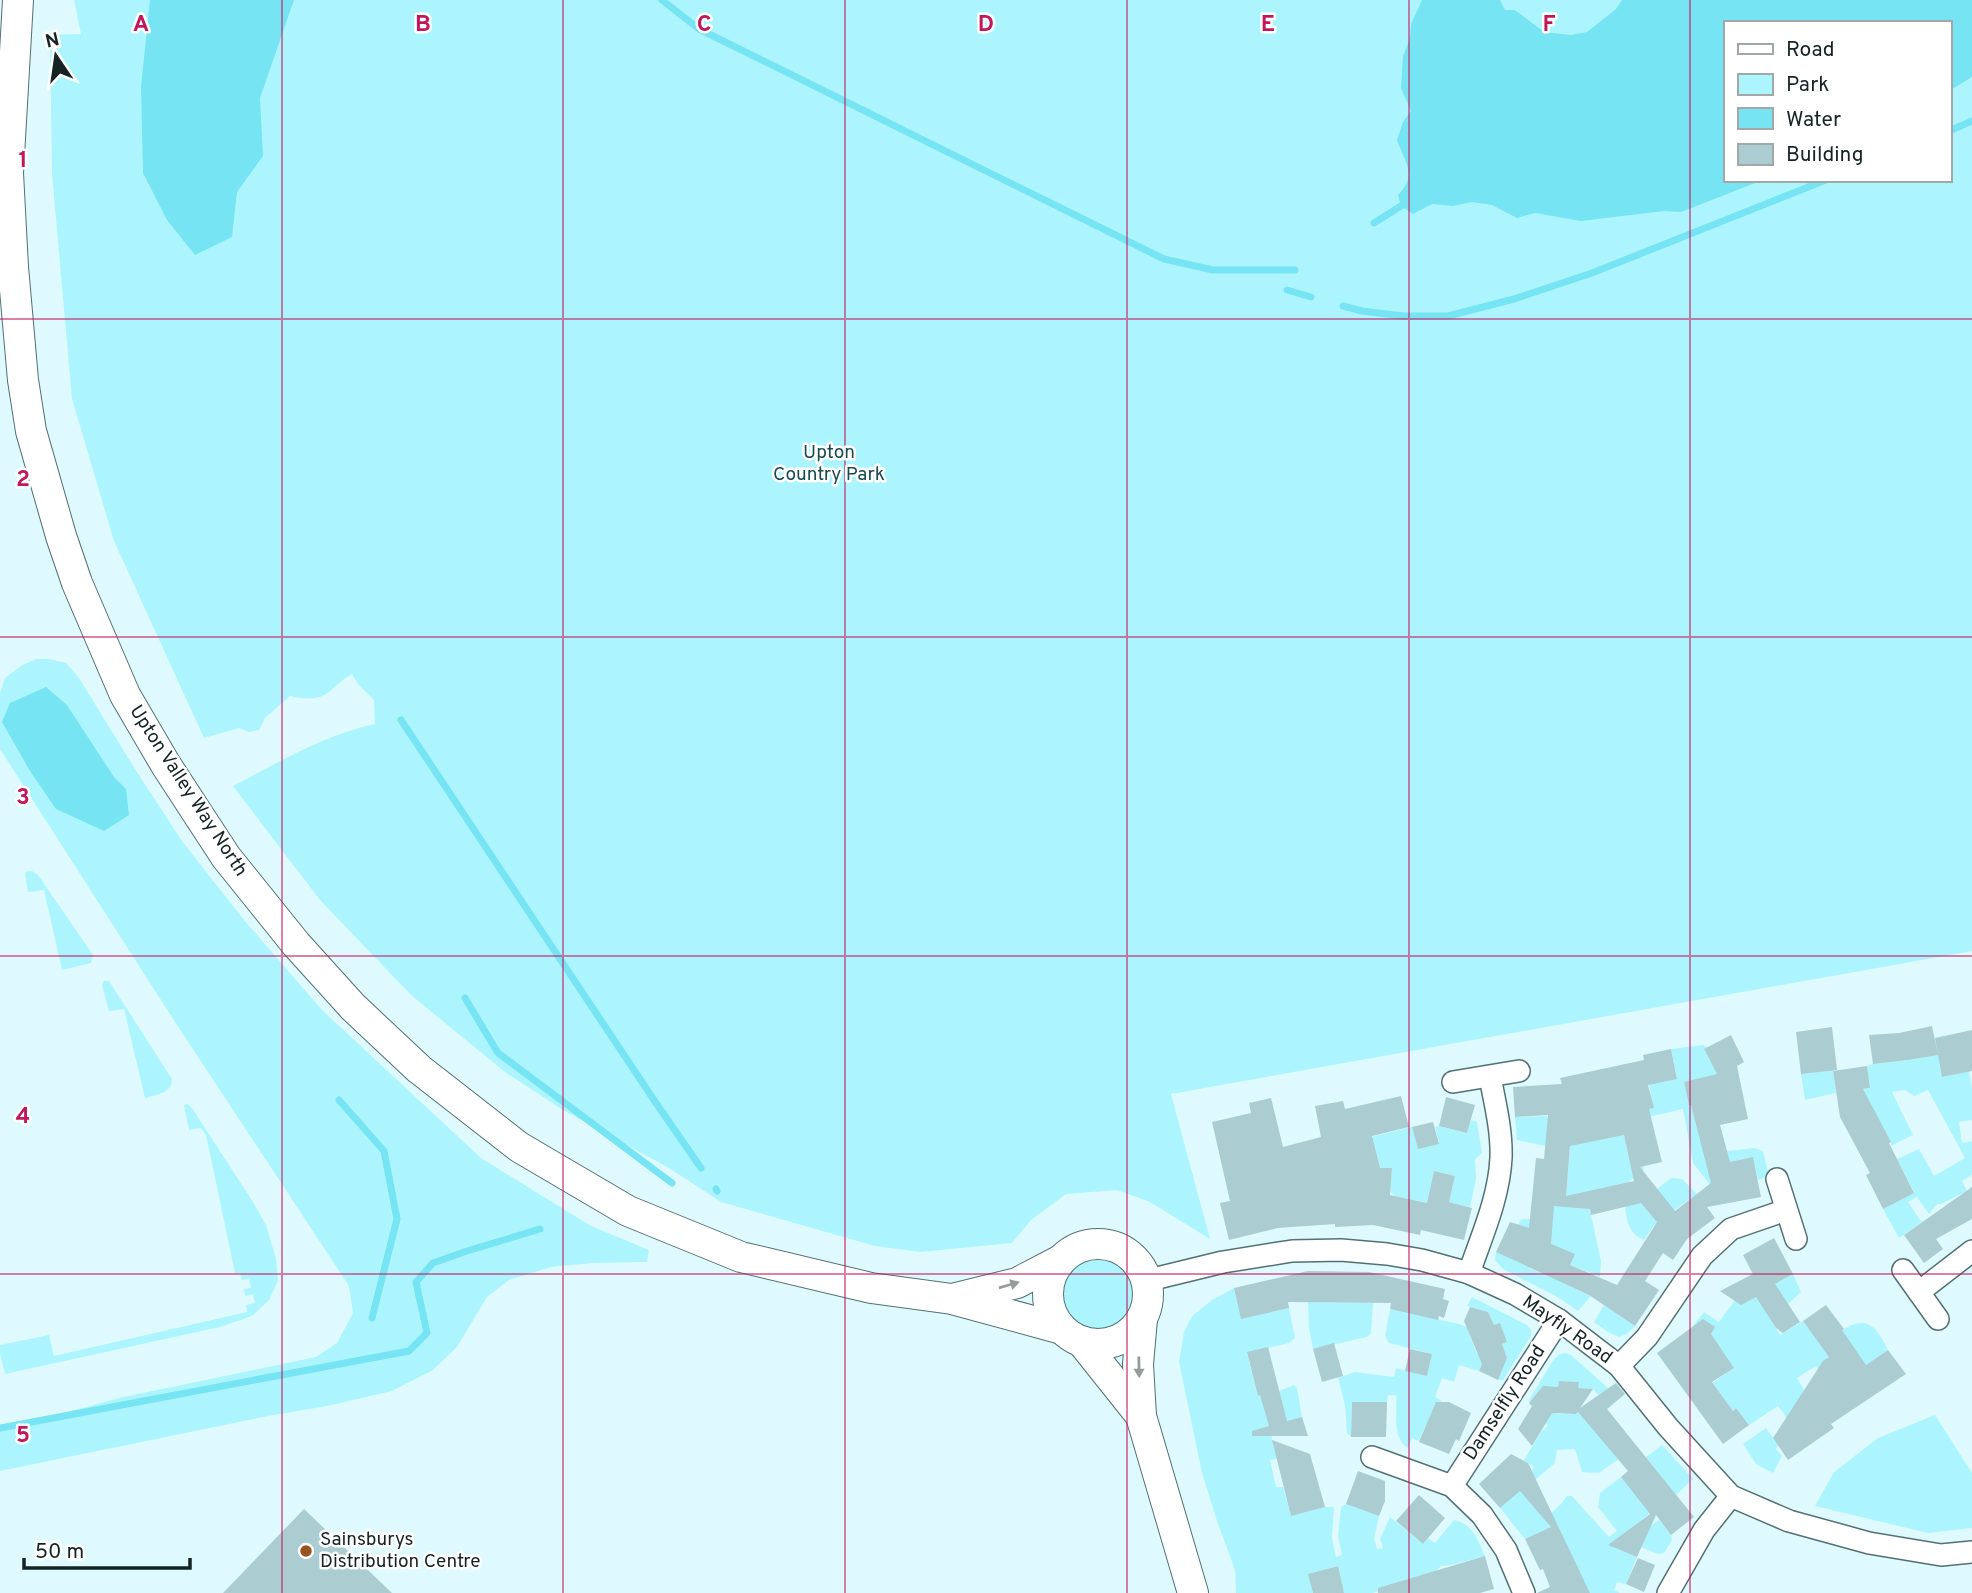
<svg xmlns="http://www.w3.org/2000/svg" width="1972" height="1593" font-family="Overpass,sans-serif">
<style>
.green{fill:#adf5fe;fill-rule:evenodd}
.water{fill:#76e4f2}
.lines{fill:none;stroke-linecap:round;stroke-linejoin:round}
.stream{stroke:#76e4f2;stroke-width:7}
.building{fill:#abccd0;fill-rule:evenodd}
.street-casing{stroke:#527175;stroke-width:24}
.secondary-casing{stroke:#527175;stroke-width:32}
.street{stroke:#fff;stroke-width:21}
.secondary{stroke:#fff;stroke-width:30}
.oneway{fill:#969c9c}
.grid{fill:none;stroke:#c2185b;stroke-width:2;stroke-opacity:0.55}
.poi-dot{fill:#955520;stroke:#fff;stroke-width:2.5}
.labels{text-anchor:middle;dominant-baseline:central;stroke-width:5;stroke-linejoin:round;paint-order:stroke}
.park-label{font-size:19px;fill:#184a50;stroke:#fff}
.street-label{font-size:19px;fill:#162324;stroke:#fff}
.poi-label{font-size:19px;fill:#162324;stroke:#fff;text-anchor:start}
.grid-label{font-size:23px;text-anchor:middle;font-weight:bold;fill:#c2185b;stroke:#fff;stroke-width:5;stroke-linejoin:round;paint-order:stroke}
</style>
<rect width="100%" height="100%" fill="#dffafe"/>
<g class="green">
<path d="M 74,0 L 1972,0 L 1972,951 L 1171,1094 L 1210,1239 L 1150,1202 L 1117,1190 L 1066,1194 L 1031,1220 L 1012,1243 L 921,1252 L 875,1246 L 721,1202 L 669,1168 L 563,1110 L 505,1072 L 411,995 L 320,900 L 233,786 C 279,762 324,735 375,724 L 374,700 L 358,684 L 352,674 C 341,680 338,685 329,692 C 318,701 302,699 290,696 L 265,718 L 259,730 L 249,732 L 239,728 L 204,738 L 114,541 L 72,399 L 52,174 L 50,35 L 81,34 ZM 1725,23 L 1949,23 L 1949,180 L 1725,180 Z"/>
<path d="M 37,659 L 49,659 L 66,663 L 79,678 L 135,769 L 182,841 L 244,920 L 322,1010 L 481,1158 L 591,1226 L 649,1250 L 647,1262 L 592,1263 L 551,1267 L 509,1280 L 487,1297 L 457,1347 L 433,1370 L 392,1391 L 327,1406 L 268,1416 L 0,1471 L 0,1431 L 119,1398 L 316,1357 L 337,1343 L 353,1313 L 349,1286 L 175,1022 L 0,749 L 0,693 L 5,678 L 22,665 Z"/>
<path d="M 27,871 L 32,871 L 38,875 L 93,955 L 91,963 L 62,970 L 44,890 L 28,892 L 25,874 Z"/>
<path d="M 104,981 L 109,981 L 172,1079 C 172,1093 157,1095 145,1098 L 124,1009 L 109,1011 L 102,985 Z"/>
<path d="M 1936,1038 L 1943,1077 L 1969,1071 L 1972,1089 L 1972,1120 L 1959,1122 L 1962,1143 L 1972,1141 L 1972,1175 L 1962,1181 L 1967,1191 L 1941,1204 L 1937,1204 L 1929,1214 L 1917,1197 L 1908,1202 L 1920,1220 L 1923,1221 L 1899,1238 L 1883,1209 L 1914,1192 L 1897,1159 L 1919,1149 L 1934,1176 L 1965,1158 L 1928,1090 L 1914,1096 L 1905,1090 L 1892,1092 L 1913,1135 L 1891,1146 L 1891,1142 L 1860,1090 L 1870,1088 L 1867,1066 L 1873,1064 L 1908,1060 L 1937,1055 L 1935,1039 Z"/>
<path d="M 1702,1045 L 1708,1047 L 1704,1050 L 1718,1075 L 1684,1082 L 1690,1105 L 1711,1099 L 1721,1128 L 1699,1134 L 1727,1151 L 1754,1148 L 1763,1151 L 1769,1176 L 1758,1180 L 1753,1158 L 1738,1160 L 1722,1185 L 1726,1204 L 1724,1203 L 1693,1163 L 1683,1109 L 1591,1130 L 1593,1141 L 1624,1135 L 1632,1169 L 1644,1166 L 1643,1171 L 1626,1184 L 1657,1189 L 1671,1178 L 1682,1179 L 1697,1194 L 1655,1224 L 1644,1240 C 1629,1234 1627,1222 1625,1207 L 1586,1192 L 1601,1261 L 1600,1277 L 1573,1266 L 1565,1284 L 1591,1296 L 1578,1311 L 1556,1296 L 1503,1269 L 1495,1260 L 1496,1252 L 1527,1266 L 1518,1225 L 1521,1219 L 1553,1220 L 1553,1209 L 1530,1208 L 1532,1204 L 1565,1206 L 1570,1149 L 1545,1146 L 1517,1140 L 1515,1117 L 1547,1116 L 1553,1138 L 1653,1108 L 1649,1084 L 1677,1078 L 1671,1049 ZM 1541,1240 L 1562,1282 L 1529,1268 Z"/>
<path d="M 1834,1047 L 1833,1071 L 1836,1093 L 1805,1100 L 1801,1074 L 1817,1072 Z"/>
<path d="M 187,1104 L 192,1108 L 253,1202 L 266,1225 L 276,1259 L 278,1281 L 269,1300 L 252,1316 L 220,1327 L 5,1374 L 0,1354 L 0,1345 L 49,1335 L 54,1356 L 247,1312 L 246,1305 L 255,1303 L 253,1294 L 245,1296 L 244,1289 L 251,1288 L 249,1279 L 242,1280 L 240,1273 L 235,1273 L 206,1135 L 201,1128 L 189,1130 L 184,1105 Z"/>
<path d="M 1471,1120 L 1477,1122 L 1482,1153 L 1475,1159 L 1476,1179 L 1470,1207 L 1449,1202 L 1455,1176 L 1434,1171 L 1427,1203 L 1395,1196 L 1390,1191 L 1392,1169 L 1371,1167 L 1318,1138 L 1349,1131 L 1372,1139 L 1374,1136 L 1412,1127 L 1418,1148 L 1439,1143 L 1435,1127 L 1439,1126 L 1467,1133 Z"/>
<circle cx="1098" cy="1296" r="36"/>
<path d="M 1769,1264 L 1779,1282 L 1793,1274 L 1801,1292 L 1788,1304 L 1769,1317 L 1780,1335 L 1803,1321 L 1821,1345 C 1851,1324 1868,1306 1888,1350 L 1865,1366 L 1848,1340 L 1829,1386 L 1816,1366 L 1797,1378 L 1808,1396 L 1797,1432 L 1778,1406 L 1749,1425 L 1736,1408 L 1723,1418 L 1730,1407 L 1713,1383 L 1733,1368 L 1692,1327 L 1704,1312 L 1719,1322 L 1735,1300 L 1726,1293 L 1733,1284 L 1744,1303 L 1754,1273 L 1752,1273 Z"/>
<path d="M 1234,1288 L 1241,1318 L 1289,1308 L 1295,1338 L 1289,1343 L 1247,1353 L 1258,1396 L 1279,1391 L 1294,1385 L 1297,1388 L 1302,1417 L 1269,1426 L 1277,1459 L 1270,1460 L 1276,1487 L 1283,1487 L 1291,1516 L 1325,1507 L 1334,1507 L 1332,1538 L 1336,1557 L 1342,1555 L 1338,1537 L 1341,1507 L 1346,1504 L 1379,1516 L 1374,1539 L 1377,1549 L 1383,1548 L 1380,1539 L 1390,1517 L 1423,1544 L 1428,1538 L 1435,1543 L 1454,1520 C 1472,1523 1478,1540 1485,1556 L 1451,1565 L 1441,1566 L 1435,1572 L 1373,1593 L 1344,1593 L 1337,1566 L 1309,1574 L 1313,1593 L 1236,1593 L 1235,1570 L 1217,1521 L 1202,1473 L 1179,1362 L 1184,1332 L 1192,1316 L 1212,1300 Z"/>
<path d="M 1472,1297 L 1527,1325 L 1531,1330 L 1531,1336 L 1503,1380 L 1498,1380 L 1507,1358 L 1502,1344 L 1507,1342 L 1500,1324 L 1494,1325 L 1488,1312 L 1467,1306 Z"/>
<path d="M 1308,1302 L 1373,1303 L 1371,1333 L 1367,1337 L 1313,1349 L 1309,1328 Z"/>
<path d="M 1604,1305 L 1635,1326 L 1627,1334 L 1619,1337 L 1608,1332 L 1594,1322 Z"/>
<path d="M 1390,1309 L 1459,1324 L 1474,1330 L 1470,1336 L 1477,1354 L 1485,1356 L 1479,1371 L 1459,1365 L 1454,1382 L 1442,1378 L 1435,1397 L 1441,1400 L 1429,1427 L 1425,1427 L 1419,1441 L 1412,1438 L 1408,1448 C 1391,1436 1398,1414 1396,1395 L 1388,1395 L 1387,1402 L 1352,1402 L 1351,1437 L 1347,1433 L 1345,1405 L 1338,1378 L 1355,1372 L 1394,1377 L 1396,1368 L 1427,1376 L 1432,1354 L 1389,1343 L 1385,1336 Z"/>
<path d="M 1566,1353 L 1571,1355 L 1617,1396 L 1610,1407 L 1593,1389 L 1578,1388 L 1578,1382 L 1559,1381 L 1558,1387 L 1543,1387 L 1529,1403 L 1529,1400 L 1554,1359 L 1559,1354 Z"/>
<path d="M 1553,1407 L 1557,1414 L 1577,1414 L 1577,1409 L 1619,1459 L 1599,1473 L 1582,1472 L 1575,1449 L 1557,1450 L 1555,1463 L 1521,1492 L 1545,1519 L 1561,1504 L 1567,1496 L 1572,1496 L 1609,1537 L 1617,1531 L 1598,1507 L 1600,1493 L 1621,1477 L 1650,1513 L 1629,1530 L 1634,1538 L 1659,1520 L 1671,1535 L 1672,1540 L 1664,1553 L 1658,1554 L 1619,1538 L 1615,1548 L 1637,1557 L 1626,1584 L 1617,1582 L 1614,1590 L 1620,1593 L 1590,1593 L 1556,1525 L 1525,1539 L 1500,1508 L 1524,1485 L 1534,1467 L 1524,1460 L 1541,1432 L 1548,1426 L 1542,1418 Z"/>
<path d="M 1935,1415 L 1972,1473 L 1972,1528 L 1928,1533 L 1815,1506 L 1834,1472 L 1878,1438 Z"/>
<path d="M 1766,1428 L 1778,1445 L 1776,1449 L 1782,1456 L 1773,1473 L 1756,1464 L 1743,1444 Z"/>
<path d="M 1662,1445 L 1693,1479 L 1676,1495 L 1646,1457 Z"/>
</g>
<g class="water">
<path d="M 150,0 L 294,0 L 260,98 L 263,156 L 237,192 L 232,237 L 195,255 L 167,220 L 143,173 L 141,87 Z"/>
<path d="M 1422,0 L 1500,0 L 1505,10 L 1515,10 L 1544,32 L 1571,35 L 1587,32 L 1616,9 L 1622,0 L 1972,0 L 1972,77 L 1949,91 L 1949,23 L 1725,23 L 1725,180 L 1763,180 L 1681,212 L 1664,211 L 1581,221 L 1535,213 L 1517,218 L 1492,205 L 1472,202 L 1453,206 L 1432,204 L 1413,214 L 1401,206 L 1398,195 C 1418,175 1405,163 1397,140 L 1403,122 L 1411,111 L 1401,88 L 1403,56 L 1410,38 L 1411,24 Z"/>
<path d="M 46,687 L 67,705 L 114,777 L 126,789 L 129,815 L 104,831 L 56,809 L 30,771 L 2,722 L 10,703 Z"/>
</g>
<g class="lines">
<g class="stream">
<path d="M 662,0 L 699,29 L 1164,259 L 1213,270 L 1295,270"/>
<path d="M 1949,131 L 1972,121"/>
<path d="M 1374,223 L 1401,206"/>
<path d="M 1287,290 L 1311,297"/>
<path d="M 1343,306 L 1362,311 L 1403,316 L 1448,316 L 1514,299 L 1592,273 L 1826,180"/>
<path d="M 401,720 L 656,1103 L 701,1168"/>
<path d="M 465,998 L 498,1053 L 672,1183"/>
<path d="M 339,1100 L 384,1151 L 397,1219 L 372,1318"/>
<path d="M 716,1189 L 717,1191"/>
<path d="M 0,1428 L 409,1351 L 427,1333 L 416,1282 L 433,1263 L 467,1251 L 540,1229"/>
</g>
</g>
<g class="building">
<path d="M 1932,1026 L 1938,1055 L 1908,1060 L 1873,1064 L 1869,1035 L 1899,1033 Z"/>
<path d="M 1832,1027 L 1837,1070 L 1801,1074 L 1796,1032 Z"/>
<path d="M 1972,1030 L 1972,1071 L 1942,1077 L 1935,1038 Z"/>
<path d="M 1731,1035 L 1744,1062 L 1737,1066 L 1748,1119 L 1720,1125 L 1730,1162 L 1753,1157 L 1761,1197 L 1707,1207 L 1715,1218 L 1687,1239 L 1673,1260 L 1663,1253 L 1645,1281 L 1659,1290 L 1635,1326 L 1589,1295 L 1496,1252 L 1510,1222 L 1529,1228 L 1536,1158 L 1544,1159 L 1548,1115 L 1515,1117 L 1513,1087 L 1562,1084 L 1560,1078 L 1644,1060 L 1643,1055 L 1671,1049 L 1677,1079 L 1648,1085 L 1654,1108 L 1649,1109 L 1662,1162 L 1640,1167 L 1675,1211 L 1711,1183 L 1691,1105 L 1689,1105 L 1684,1082 L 1717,1074 L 1704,1049 ZM 1624,1135 L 1634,1181 L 1566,1196 L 1570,1146 ZM 1641,1203 L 1657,1222 L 1617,1285 L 1570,1265 L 1575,1254 L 1551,1244 L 1554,1206 L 1590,1209 L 1591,1215 Z"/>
<path d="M 1867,1066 L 1870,1088 L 1863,1089 L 1891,1142 L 1889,1143 L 1914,1193 L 1883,1209 L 1866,1175 L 1870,1173 L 1840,1117 L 1833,1071 Z"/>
<path d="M 1401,1096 L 1409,1127 L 1372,1136 L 1380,1168 L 1392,1168 L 1390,1195 L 1427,1203 L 1434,1171 L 1455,1176 L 1449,1202 L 1472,1208 L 1464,1240 L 1421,1230 L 1420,1235 L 1373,1225 L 1335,1227 L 1335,1224 L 1278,1228 L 1229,1240 L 1220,1203 L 1230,1201 L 1212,1122 L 1251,1113 L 1249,1103 L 1271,1098 L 1283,1147 L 1321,1137 L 1315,1106 L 1343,1101 L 1345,1109 Z"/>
<path d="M 1446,1097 L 1475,1105 L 1467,1133 L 1439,1126 Z"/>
<path d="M 1433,1122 L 1439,1144 L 1418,1149 L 1412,1127 Z"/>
<path d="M 1972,1187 L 1972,1219 L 1936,1239 L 1943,1249 L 1924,1263 L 1904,1235 Z"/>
<path d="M 1774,1238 L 1793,1274 L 1775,1284 L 1800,1322 L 1783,1333 L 1776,1328 L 1756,1297 L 1741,1305 L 1720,1291 L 1753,1274 L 1743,1255 Z"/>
<path d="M 1308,1271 L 1369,1272 L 1445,1289 L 1443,1299 L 1449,1301 L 1444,1318 L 1439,1316 L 1438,1320 L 1390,1309 L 1391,1303 L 1288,1302 L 1289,1308 L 1241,1319 L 1234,1288 Z"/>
<path d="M 1826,1305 L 1844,1329 L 1842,1330 L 1866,1365 L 1888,1350 L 1906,1374 L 1831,1424 L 1834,1428 L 1788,1460 L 1773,1438 L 1823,1361 L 1829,1357 L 1803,1321 Z"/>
<path d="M 1470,1307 L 1488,1312 L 1494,1325 L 1500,1323 L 1507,1342 L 1502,1344 L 1507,1358 L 1498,1380 L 1479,1371 L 1482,1364 L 1464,1321 Z"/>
<path d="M 1703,1319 L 1715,1327 L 1711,1334 L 1734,1368 L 1712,1382 L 1733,1411 L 1736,1408 L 1749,1425 L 1723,1444 L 1657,1353 Z"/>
<path d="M 1334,1343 L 1343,1376 L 1322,1382 L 1313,1349 Z"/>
<path d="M 1268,1347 L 1287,1421 L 1302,1417 L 1308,1436 L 1252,1436 L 1252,1431 L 1269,1426 L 1260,1395 L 1258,1396 L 1247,1352 Z"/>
<path d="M 1410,1349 L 1432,1354 L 1427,1376 L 1405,1371 Z"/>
<path d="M 1559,1381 L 1579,1382 L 1578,1388 L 1593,1389 L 1580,1408 L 1616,1383 L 1625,1394 L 1607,1409 L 1694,1517 L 1671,1535 L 1656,1515 L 1637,1557 L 1608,1545 L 1650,1514 L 1621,1477 L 1628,1471 L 1578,1412 L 1576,1414 L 1552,1413 L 1532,1446 L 1518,1429 L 1532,1406 L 1529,1403 L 1543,1386 L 1558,1387 Z"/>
<path d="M 1352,1402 L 1387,1402 L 1386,1437 L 1351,1437 Z"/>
<path d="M 1436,1402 L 1449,1402 L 1471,1413 L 1459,1441 L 1456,1439 L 1449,1454 L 1419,1442 Z"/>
<path d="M 1272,1440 L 1310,1454 L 1325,1507 L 1291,1516 Z"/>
<path d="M 1511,1454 L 1528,1463 L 1590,1593 L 1537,1593 L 1550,1587 L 1543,1569 L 1540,1570 L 1525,1539 L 1551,1527 L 1520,1491 L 1500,1508 L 1479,1484 Z"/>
<path d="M 1358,1471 L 1385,1481 L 1385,1501 L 1379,1516 L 1346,1504 Z"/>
<path d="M 1419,1495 L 1445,1518 L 1423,1544 L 1396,1521 Z"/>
<path d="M 304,1509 L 392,1593 L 223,1593 Z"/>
<path d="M 1485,1556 L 1494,1589 L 1480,1593 L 1378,1593 L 1378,1588 Z"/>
<path d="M 1638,1558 L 1655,1565 L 1644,1592 L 1626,1584 Z"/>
<path d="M 1338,1566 L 1344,1593 L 1313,1593 L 1308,1574 Z"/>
</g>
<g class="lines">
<defs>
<g id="street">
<path d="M 1453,1082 L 1519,1071"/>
<path d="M 1777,1179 L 1796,1239"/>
<path d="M 1903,1270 L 1938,1319"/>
<path d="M 1469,1273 C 1482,1235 1499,1198 1501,1158 C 1502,1131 1495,1103 1490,1077"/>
<path d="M 1145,1281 L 1223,1262 L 1292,1251 L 1341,1250 L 1387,1254 L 1422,1260 L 1469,1273 L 1515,1294 L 1559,1320 L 1619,1366 L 1668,1427 L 1731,1496 L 1789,1521 L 1869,1543 L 1941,1555 L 1972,1552"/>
<path d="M 1919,1292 L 1972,1251"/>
<path d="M 1619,1366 L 1647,1337 L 1702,1256 L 1731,1229 L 1786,1210"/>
<path d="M 1372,1457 L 1452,1486 L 1482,1515 L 1506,1550 L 1524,1593"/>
<path d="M 1452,1486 L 1559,1320"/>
<path d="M 1668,1593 L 1704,1530 L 1731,1496"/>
</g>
<g id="secondary">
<path d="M 18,0 L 8,173 L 13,267 L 23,380 L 31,431 L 61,536 L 77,583 L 125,695 L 166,765 L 226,857 L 296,944 L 353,1007 L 419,1069 L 519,1147 L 628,1211 L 741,1257 L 871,1288 L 952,1299 L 1062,1329"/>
<circle cx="1098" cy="1294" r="50"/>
<path d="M 956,1298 L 1017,1283 L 1061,1260"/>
<path d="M 1142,1319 L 1138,1364 L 1141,1416 L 1193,1593"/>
<path d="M 1082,1342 L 1141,1416"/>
</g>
</defs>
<use href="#street" class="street-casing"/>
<use href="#secondary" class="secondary-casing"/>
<use href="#street" class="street"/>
<use href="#secondary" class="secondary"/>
</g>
<defs><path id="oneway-solid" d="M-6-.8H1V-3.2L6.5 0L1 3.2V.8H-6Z" transform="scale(1.75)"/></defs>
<g class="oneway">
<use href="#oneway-solid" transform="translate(1009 1285) rotate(-16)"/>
<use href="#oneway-solid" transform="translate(1139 1367) rotate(89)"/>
</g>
<path class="grid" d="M 282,0 L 282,1593M 563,0 L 563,1593M 845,0 L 845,1593M 1127,0 L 1127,1593M 1409,0 L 1409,1593M 1690,0 L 1690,1593M 0,319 L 1972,319M 0,637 L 1972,637M 0,956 L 1972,956M 0,1274 L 1972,1274"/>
<circle class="poi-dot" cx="306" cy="1551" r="7"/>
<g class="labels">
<g class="park-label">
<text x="829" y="453">Upton<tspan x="829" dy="22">Country Park</tspan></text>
</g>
<g class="street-label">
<text transform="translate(188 791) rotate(57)">Upton Valley Way North</text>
<text transform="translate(1567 1330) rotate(35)">Mayfly Road</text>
<text transform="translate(1505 1403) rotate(-57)">Damselfly Road</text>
</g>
<g class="poi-label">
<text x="320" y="1540">Sainsburys<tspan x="320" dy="22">Distribution Centre</tspan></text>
</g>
</g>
<g class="grid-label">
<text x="141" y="31">A</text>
<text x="423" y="31">B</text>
<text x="704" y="31">C</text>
<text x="986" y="31">D</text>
<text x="1268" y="31">E</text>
<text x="1549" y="31">F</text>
<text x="23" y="167">1</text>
<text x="23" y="486">2</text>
<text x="23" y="804">3</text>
<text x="23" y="1123">4</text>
<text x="23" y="1442">5</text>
</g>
<rect x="1724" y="21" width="228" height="161" fill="#ffffff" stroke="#a2a7a7" stroke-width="2"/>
<rect x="1738" y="44" width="35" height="10" fill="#ffffff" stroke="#a2a7a7" stroke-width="2"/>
<text x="1786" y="56" font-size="21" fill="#162324">Road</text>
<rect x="1738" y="74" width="35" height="21" fill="#adf5fe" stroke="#a2a7a7" stroke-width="2"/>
<text x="1786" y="91" font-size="21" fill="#162324">Park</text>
<rect x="1738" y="108" width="35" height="21" fill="#76e4f2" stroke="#a2a7a7" stroke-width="2"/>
<text x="1786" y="126" font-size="21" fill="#162324">Water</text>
<rect x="1738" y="144" width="35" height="21" fill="#abccd0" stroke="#a2a7a7" stroke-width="2"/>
<text x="1786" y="161" font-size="21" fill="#162324">Building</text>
<g transform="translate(56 56) rotate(347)" stroke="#ffffff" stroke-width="5" paint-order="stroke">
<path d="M0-5L12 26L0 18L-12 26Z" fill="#162324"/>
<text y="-10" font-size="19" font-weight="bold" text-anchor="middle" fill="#162324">N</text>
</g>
<path d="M24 1558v10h166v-10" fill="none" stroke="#162324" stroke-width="3.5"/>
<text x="35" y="1558" font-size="21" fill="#162324" stroke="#ffffff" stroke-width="5" paint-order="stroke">50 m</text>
</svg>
